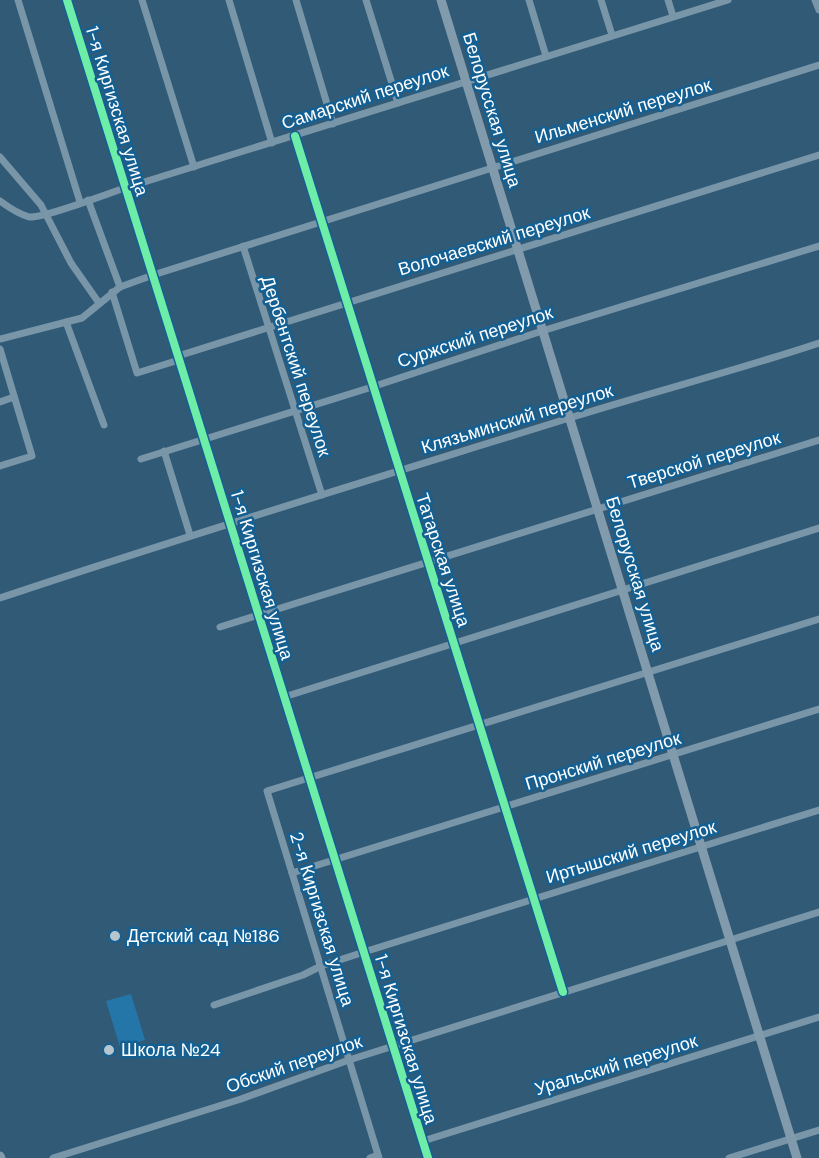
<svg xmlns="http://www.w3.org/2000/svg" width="819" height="1158" font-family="'DM Sans',sans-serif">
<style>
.green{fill:#2576a8}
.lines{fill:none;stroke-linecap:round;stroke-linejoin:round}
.minor{stroke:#7996a9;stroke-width:7}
.secondary{stroke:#819bad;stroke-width:9}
.cycleway-casing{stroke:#146093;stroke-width:11}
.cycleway{stroke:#6deda7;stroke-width:8}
.poi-dot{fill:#b7c5cf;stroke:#146093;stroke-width:2}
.labels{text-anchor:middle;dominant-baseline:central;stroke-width:5;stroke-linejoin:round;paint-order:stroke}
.street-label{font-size:18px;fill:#fff;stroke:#146093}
.poi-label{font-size:18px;fill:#fff;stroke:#146093;text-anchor:start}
</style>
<rect width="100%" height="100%" fill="#315a76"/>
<path class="green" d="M 131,994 L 145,1040 L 120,1047 L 106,1001 Z"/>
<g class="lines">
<g class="minor">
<path d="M 18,0 L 80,202"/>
<path d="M 67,0 L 428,1158"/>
<path d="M 142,0 L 194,167"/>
<path d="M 229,0 L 272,143"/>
<path d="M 296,0 L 333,124"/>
<path d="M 366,0 L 398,103"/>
<path d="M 529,0 L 546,56"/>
<path d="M 601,0 L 612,35"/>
<path d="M 668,0 L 673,16"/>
<path d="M 815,0 L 819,10"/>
<path d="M 295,136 L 563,992"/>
<path d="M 0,157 L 41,205 L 71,263 L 99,303"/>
<path d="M 88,200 L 120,287"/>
<path d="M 0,201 C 8,207 19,214 29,217 C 42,219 109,193 125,188 L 728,0"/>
<path d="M 243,246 L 322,495"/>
<path d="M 112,292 L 137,373 L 179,360"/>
<path d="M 66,322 L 104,425"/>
<path d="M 0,339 L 82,318 L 120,287 L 153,275 L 819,65"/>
<path d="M 0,349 L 32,456 L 0,466"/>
<path d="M 178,356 L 819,155"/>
<path d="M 0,402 L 14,397"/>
<path d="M 164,451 L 190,535"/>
<path d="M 141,459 L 372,387 L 542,331 L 819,246"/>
<path d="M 0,598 C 191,534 383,476 576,416 C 656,391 738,370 819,343"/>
<path d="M 220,627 L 819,440"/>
<path d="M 284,697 L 819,528"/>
<path d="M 292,873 L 819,709"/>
<path d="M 214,1005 L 303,975 L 321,966 L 364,952 L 819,810"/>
<path d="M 423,1141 L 819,1017"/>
<path d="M 53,1158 L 241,1099 L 349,1060 L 819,912"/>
<path d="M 370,1158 L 378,1155"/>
<path d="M 379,1158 L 267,791 L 819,619"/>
<path d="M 729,1158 L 819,1130"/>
</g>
<g class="secondary">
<path d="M 441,0 L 797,1158"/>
<path d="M 0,1156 L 1,1158"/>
</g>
<defs>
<g id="cycleway">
<path d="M 67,0 L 428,1158"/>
<path d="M 295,136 L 563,992"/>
</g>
</defs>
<use href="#cycleway" class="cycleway-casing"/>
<use href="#cycleway" class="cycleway"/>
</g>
<g class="poi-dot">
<circle cx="115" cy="936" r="6"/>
<circle cx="109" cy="1050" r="6"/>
</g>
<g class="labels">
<g class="street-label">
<text transform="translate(365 97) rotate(-18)">Самарский переулок</text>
<text transform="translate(492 110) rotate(73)">Белорусская улица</text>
<text transform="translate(117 111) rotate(73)">1-я Киргизская улица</text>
<text transform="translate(623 111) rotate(-17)">Ильменский переулок</text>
<text transform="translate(494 241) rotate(-17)">Волочаевский переулок</text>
<text transform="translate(475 337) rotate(-18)">Суржский переулок</text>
<text transform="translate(296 366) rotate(72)">Дербентский переулок</text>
<text transform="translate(517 419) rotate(-17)">Клязьминский переулок</text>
<text transform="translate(704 460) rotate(-17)">Тверской переулок</text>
<text transform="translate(443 560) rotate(72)">Татарская улица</text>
<text transform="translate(635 574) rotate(73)">Белорусская улица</text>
<text transform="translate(262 575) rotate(73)">1-я Киргизская улица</text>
<text transform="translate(603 761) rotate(-17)">Пронский переулок</text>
<text transform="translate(631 852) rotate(-17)">Иртышский переулок</text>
<text transform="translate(322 919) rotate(73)">2-я Киргизская улица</text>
<text transform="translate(406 1039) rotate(73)">1-я Киргизская улица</text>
<text transform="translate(294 1064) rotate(-19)">Обский переулок</text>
<text transform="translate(616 1065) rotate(-17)">Уральский переулок</text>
</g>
<g class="poi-label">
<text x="127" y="936">Детский сад №186</text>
<text x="121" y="1050">Школа №24</text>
</g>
</g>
</svg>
